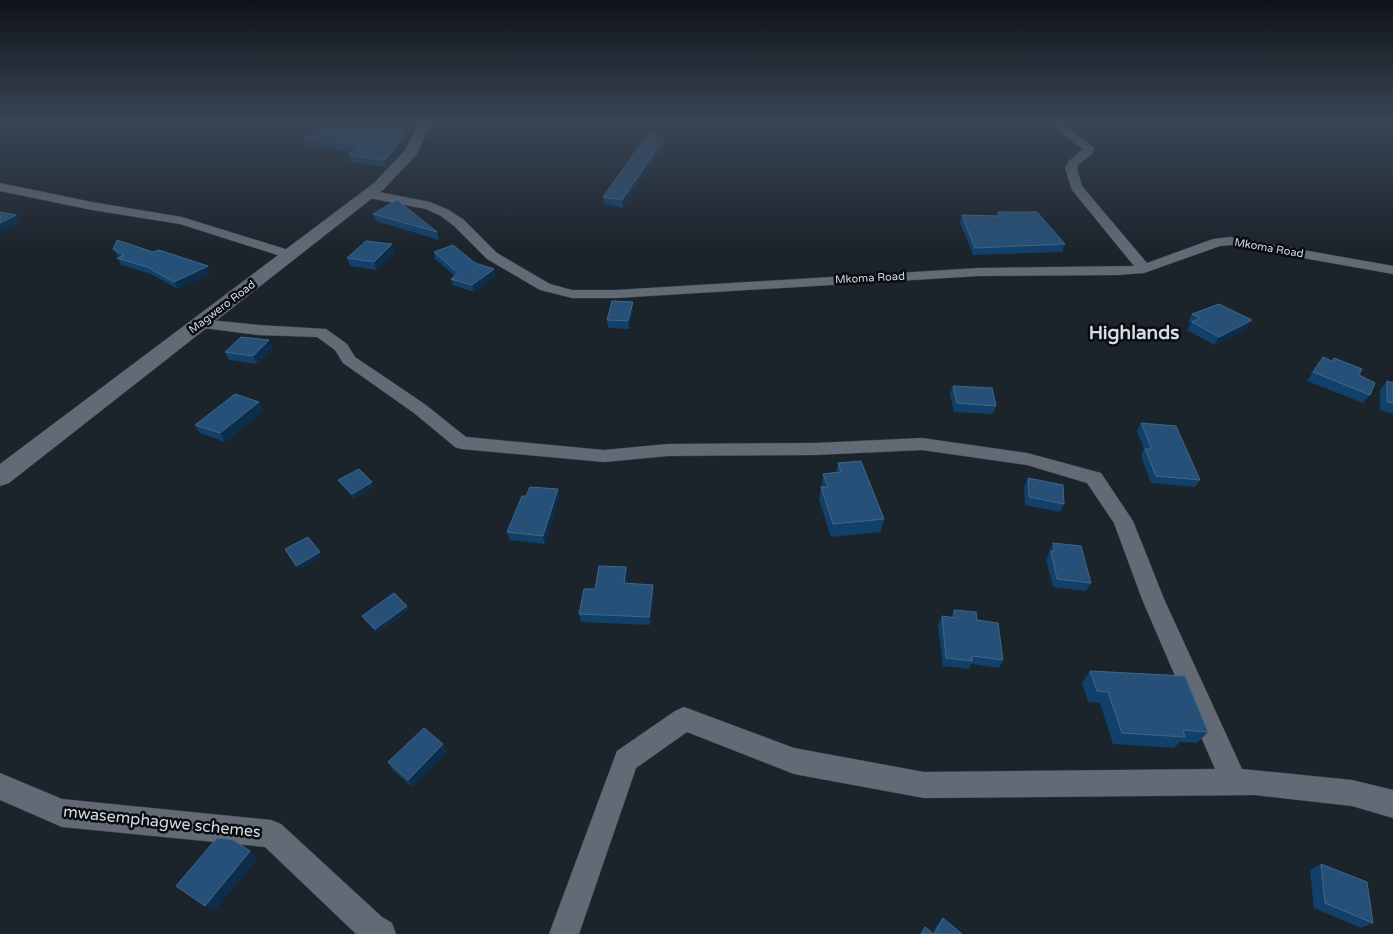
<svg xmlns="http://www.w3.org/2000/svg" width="1393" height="934" font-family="'Varela Round',sans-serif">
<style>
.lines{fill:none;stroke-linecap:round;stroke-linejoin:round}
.minor-casing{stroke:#383e45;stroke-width:1}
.tertiary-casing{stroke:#383e45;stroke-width:1}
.minor{fill:#626b75;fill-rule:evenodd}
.tertiary{fill:#626b75;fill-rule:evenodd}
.wall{fill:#11406a}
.shaded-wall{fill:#0c2d4b}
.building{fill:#265077;stroke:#426687}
.labels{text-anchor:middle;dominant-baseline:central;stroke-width:5;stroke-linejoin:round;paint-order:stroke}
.far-street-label{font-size:11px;fill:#d6dbe1;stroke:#090c10}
.near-street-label{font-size:16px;fill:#d6dbe1;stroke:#090c10}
.district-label{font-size:19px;font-weight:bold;fill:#d6dbe1;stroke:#090c10}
</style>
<rect width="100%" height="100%" fill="#1b232b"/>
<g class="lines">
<defs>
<g id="minor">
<path d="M 1053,121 L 1063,121 L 1067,127 L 1094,148 L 1092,154 L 1078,165 L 1077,168 L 1082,186 L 1147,263 L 1213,239 L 1230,237 L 1393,266 L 1393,274 L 1230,245 L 1220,246 L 1144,273 L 1118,275 L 979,276 L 616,298 L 572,298 L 540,290 L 487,259 L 454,226 L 441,216 L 426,209 L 369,198 L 363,194 L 369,190 L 430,202 L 449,210 L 464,220 L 497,253 L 550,284 L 572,290 L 616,290 L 979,268 L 1134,266 L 1072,190 L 1065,168 L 1069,161 L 1083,149 L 1059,132 Z"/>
<path d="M 0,183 L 92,202 L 182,217 L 295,252 L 297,255 L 290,259 L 180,224 L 92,210 L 0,191 Z"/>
<path d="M 200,319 L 258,325 L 326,329 L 347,344 L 355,357 L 426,405 L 466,437 L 604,450 L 668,444 L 815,443 L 922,438 L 1027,453 L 1101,473 L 1133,521 L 1164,599 L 1242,769 L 1352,780 L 1393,790 L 1393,818 L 1352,806 L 1255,795 L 924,798 L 794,774 L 687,732 L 636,768 L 579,934 L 549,934 L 617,751 L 675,711 L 684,707 L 794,748 L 924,772 L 1215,769 L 1142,599 L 1114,523 L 1087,483 L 1027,465 L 922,450 L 815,455 L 668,456 L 604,462 L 461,449 L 455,447 L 414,413 L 343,363 L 335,350 L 317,337 L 258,335 L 195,327 L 192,324 L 195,321 Z"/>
<path d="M 0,773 L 62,799 L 271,820 L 281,824 L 382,917 L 392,923 L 396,934 L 356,934 L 265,847 L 62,827 L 0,800 Z"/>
</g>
<path id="tertiary" d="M 420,121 L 433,121 L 416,155 L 384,189 L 9,483 L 0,486 L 0,464 L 374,183 L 405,150 Z"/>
</defs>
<use href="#minor" class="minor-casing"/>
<use href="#tertiary" class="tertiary-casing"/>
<use href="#minor" class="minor"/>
<use href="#tertiary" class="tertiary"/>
</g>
<g class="wall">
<path d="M 395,122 L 390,127 L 408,127 L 409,134 L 397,156 L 386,167 L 350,162 L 348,155 L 352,151 L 306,146 L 304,139 Z"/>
<path d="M 664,139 L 665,146 L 623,208 L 604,204 L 603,197 Z"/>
<path d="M 998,212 L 1065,244 L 1062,252 L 973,255 L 960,222 L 962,215 L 996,216 Z"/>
<path d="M 373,214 L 437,232 L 439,240 L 376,221 Z"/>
<path d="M 392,244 L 394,252 L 376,270 L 350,266 L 347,258 Z"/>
<path d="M 113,249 L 211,273 L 178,289 L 151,274 L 121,265 L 117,258 L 120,257 L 117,255 Z"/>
<path d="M 434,252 L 475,263 L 496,276 L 474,292 L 453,285 L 451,279 L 455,276 L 435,259 Z"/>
<path d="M 633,310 L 629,329 L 608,328 L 607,320 Z"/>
<path d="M 1192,314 L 1247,329 L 1214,345 L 1187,330 L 1191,324 L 1188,322 Z"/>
<path d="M 269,340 L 273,349 L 257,364 L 229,360 L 225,352 Z"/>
<path d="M 1323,357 L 1359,375 L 1370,395 L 1363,403 L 1307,381 Z"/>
<path d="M 1387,381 L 1393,383 L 1393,414 L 1380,410 L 1380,390 Z"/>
<path d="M 953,386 L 996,406 L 993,414 L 954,412 L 950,394 Z"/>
<path d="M 259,402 L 264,411 L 225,442 L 200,433 L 195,425 Z"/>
<path d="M 1141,423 L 1200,480 L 1195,487 L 1151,483 L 1141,456 L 1144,449 L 1137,431 Z"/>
<path d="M 838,463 L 884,519 L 881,532 L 831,537 L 819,500 L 821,487 L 822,487 L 823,474 L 836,472 Z"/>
<path d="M 1028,478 L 1064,504 L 1060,512 L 1025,505 L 1024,487 Z"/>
<path d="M 338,480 L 372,482 L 374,487 L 354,499 L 341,484 Z"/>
<path d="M 526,496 L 559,498 L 545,544 L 510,540 L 507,532 Z"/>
<path d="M 1053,543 L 1091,583 L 1086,591 L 1053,587 L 1046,559 L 1049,554 L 1049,552 Z"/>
<path d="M 626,567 L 627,575 L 626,583 L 654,593 L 650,625 L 581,622 L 579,614 L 595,589 Z"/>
<path d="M 409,610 L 377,633 L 364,620 L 362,616 Z"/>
<path d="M 954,610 L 977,620 L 1003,660 L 999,668 L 971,664 L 969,669 L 943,666 L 938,625 L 942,616 L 951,617 Z"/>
<path d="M 1090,671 L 1208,732 L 1197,743 L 1180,742 L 1174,748 L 1113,744 L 1100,703 L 1088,702 L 1082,683 Z"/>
<path d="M 443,744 L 447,752 L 412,787 L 393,770 L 388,762 Z"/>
<path d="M 1321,864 L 1373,923 L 1361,928 L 1314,908 L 1310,870 Z"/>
<path d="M 943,918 L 962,934 L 920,934 L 925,927 L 933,933 L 936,926 Z"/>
</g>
<g class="shaded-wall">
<path d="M 388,121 L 395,122 L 384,134 L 383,128 Z"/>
<path d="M 408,127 L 409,134 L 397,156 L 386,167 L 384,160 Z"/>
<path d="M 664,139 L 665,146 L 623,208 L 622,200 Z"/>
<path d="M 16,215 L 21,223 L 0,233 L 0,223 Z"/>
<path d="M 392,244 L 394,252 L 376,270 L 374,262 Z"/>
<path d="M 208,266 L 211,273 L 178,289 L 174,282 Z"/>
<path d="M 494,269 L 496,276 L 474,292 L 472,285 Z"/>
<path d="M 633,302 L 633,310 L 629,329 L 628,321 Z"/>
<path d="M 1252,320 L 1247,329 L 1214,345 L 1219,337 Z"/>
<path d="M 269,340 L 273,349 L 257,364 L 253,356 Z"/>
<path d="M 259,402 L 264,411 L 225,442 L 220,433 Z"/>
<path d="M 372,482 L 374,487 L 354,499 L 352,494 Z"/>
<path d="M 558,489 L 559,498 L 545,544 L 543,536 Z"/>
<path d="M 320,552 L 322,557 L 299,570 L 296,566 Z"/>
<path d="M 626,567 L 627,575 L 625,592 L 624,583 Z"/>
<path d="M 653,585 L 654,593 L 650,625 L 649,617 Z"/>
<path d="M 407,606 L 409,610 L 377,633 L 375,629 Z"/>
<path d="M 443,744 L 447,752 L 412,787 L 408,780 Z"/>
<path d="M 250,851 L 258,858 L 214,912 L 205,906 Z"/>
</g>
<g class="building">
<path d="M 331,121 L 388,121 L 383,128 L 408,127 L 395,149 L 384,160 L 348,155 L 360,145 L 304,139 Z"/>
<path d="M 651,130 L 664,139 L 622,200 L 603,197 Z"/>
<path d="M 397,200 L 437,232 L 373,214 Z"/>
<path d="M 0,212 L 16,215 L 0,223 Z"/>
<path d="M 998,212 L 1037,212 L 1065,244 L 975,248 L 962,215 L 1000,216 Z"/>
<path d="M 117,240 L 153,252 L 159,250 L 208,266 L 174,282 L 147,267 L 117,258 L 124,255 L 113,249 Z"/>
<path d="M 366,241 L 392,244 L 374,262 L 347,258 Z"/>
<path d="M 453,245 L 475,263 L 494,269 L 472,285 L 451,279 L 458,273 L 434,252 Z"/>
<path d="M 612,301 L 633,302 L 628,321 L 607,320 Z"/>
<path d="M 1219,304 L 1252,320 L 1219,337 L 1192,322 L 1200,318 L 1192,314 Z"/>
<path d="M 241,337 L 269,340 L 253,356 L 225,352 Z"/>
<path d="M 1323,357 L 1332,361 L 1334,358 L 1362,369 L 1359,375 L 1375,383 L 1370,395 L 1313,372 Z"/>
<path d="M 1387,381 L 1393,383 L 1393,403 L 1387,402 Z"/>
<path d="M 953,386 L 992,388 L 996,406 L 957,403 Z"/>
<path d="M 235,394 L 259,402 L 220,433 L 195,425 Z"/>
<path d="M 1141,423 L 1176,426 L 1200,480 L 1156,476 L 1145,449 L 1152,449 Z"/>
<path d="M 861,461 L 884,519 L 833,524 L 821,487 L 828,487 L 823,474 L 841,472 L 838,463 Z"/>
<path d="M 359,469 L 372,482 L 352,494 L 338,480 Z"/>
<path d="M 1028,478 L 1063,485 L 1064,504 L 1029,497 Z"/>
<path d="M 530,487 L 558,489 L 543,536 L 507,532 L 522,496 L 526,496 Z"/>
<path d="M 308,537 L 320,552 L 296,566 L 285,549 Z"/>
<path d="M 1053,543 L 1081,546 L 1091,583 L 1057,579 L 1051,551 L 1055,551 Z"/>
<path d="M 599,566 L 626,567 L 624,583 L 653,585 L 649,617 L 579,614 L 584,589 L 595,589 Z"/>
<path d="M 394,593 L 407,606 L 375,629 L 362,616 Z"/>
<path d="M 954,610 L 976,612 L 977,620 L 998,623 L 1003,660 L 972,656 L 972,661 L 946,658 L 942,616 L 955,618 Z"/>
<path d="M 1090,671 L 1185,676 L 1208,732 L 1183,730 L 1185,737 L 1122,733 L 1108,692 L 1097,691 Z"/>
<path d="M 424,728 L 443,744 L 408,780 L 388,762 Z"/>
<path d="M 217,838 L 233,840 L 250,851 L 205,906 L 176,886 Z"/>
<path d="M 1321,864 L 1367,882 L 1373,923 L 1325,903 Z"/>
<path d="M 943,918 L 962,934 L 921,934 L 925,927 L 934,934 Z"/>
</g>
<linearGradient id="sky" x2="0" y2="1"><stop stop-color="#0f1318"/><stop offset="0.48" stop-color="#394555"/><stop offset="1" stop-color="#394555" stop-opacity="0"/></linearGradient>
<rect width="1393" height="252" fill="url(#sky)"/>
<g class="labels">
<g class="far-street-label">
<text transform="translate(1269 248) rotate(10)">Mkoma Road</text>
<text transform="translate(870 278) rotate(-3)">Mkoma Road</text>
<text transform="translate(222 307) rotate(-37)">Magwero Road</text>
</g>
<g class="near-street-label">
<text transform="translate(162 822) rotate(6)">mwasemphagwe schemes</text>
</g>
<g class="district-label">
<text x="1134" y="333">Highlands</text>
</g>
</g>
</svg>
